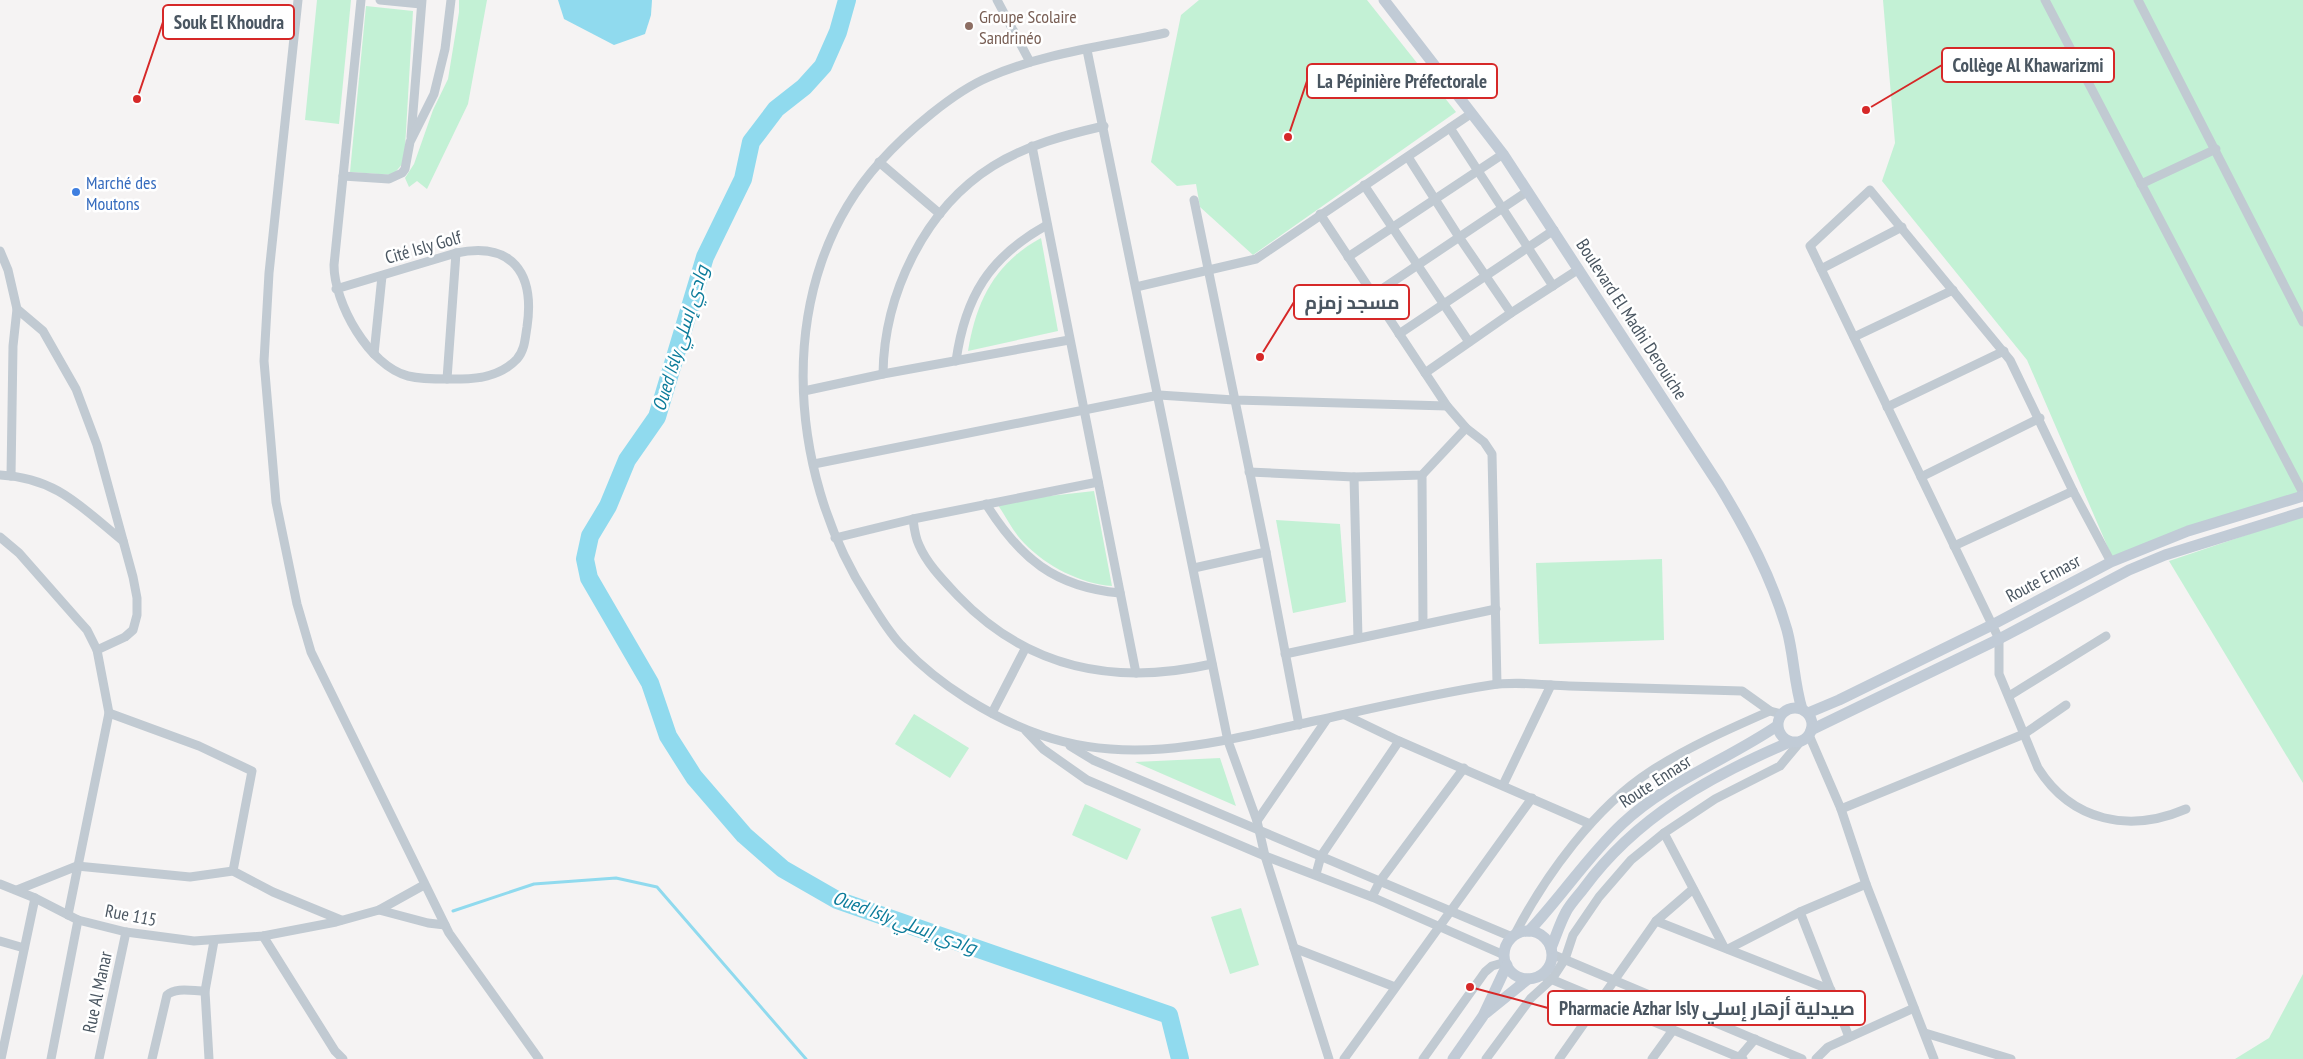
<svg xmlns="http://www.w3.org/2000/svg" width="2303" height="1059" font-family="'PT Sans Narrow',Cairo,sans-serif">
<style>
.green{fill:#c3f1d5}
.water{fill:#90daee}
.lines{fill:none;stroke-linecap:round;stroke-linejoin:round}
.stream{stroke:#90daee;stroke-width:3}
.river{stroke:#90daee;stroke-width:18}
.street{stroke:#c1cad2;stroke-width:9}
.secondary{stroke:#c1cbd6;stroke-width:11}
.education-dot{fill:#8d6e63;stroke:#fff;stroke-width:2}
.shop-dot{fill:#3f7fe0;stroke:#fff;stroke-width:2}
.labels{text-anchor:middle;dominant-baseline:central;stroke-width:5;stroke-linejoin:round;paint-order:stroke}
.education-label{font-size:18px;fill:#785e54;stroke:#fff;text-anchor:start}
.shop-label{font-size:18px;fill:#366cbe;stroke:#fff;text-anchor:start}
.street-label{font-size:18px;fill:#4a5661;stroke:#fff}
.water-label{font-size:19px;font-style:italic;fill:#0c7c9b;stroke:#fff}
.leader{fill:none;stroke:#d62828;stroke-width:2}
.callout-dot{fill:#d62828;stroke:#fff;stroke-width:2}
.callout{fill:#fff;stroke:#d62828;stroke-width:2}
.callout-label{font-size:19px;text-anchor:middle;font-weight:bold;fill:#4a5661}
</style>
<rect width="100%" height="100%" fill="#f5f3f3"/>
<g class="green">
<path d="M 317,0 L 351,0 L 339,124 L 305,120 Z"/>
<path d="M 459,0 L 487,0 L 468,104 L 427,189 L 417,181 L 409,187 L 405,178 L 414,164 L 433,110 L 448,79 L 459,12 Z"/>
<path d="M 1199,0 L 1367,0 L 1456,112 L 1253,255 L 1200,207 L 1196,184 L 1177,186 L 1151,162 L 1181,15 Z"/>
<path d="M 1883,0 L 2303,0 L 2303,495 L 2112,557 L 2027,360 L 1882,181 L 1895,143 Z"/>
<path d="M 366,6 L 413,11 L 405,148 L 403,163 L 393,175 L 350,172 Z"/>
<path d="M 1041,238 L 1058,331 L 968,351 C 976,301 995,263 1041,238 Z"/>
<path d="M 1094,491 L 1112,586 C 1081,584 1046,566 1024,543 C 1013,532 1005,515 996,502 Z"/>
<path d="M 2303,516 L 2303,783 L 2169,561 Z"/>
<path d="M 1276,520 L 1340,524 L 1346,602 L 1293,613 Z"/>
<path d="M 1662,559 L 1664,640 L 1539,644 L 1536,563 Z"/>
<path d="M 914,714 L 969,748 L 950,778 L 895,744 Z"/>
<path d="M 1220,758 L 1236,806 L 1135,762 Z"/>
<path d="M 1085,804 L 1141,829 L 1127,860 L 1072,835 Z"/>
<path d="M 1241,908 L 1259,965 L 1230,974 L 1211,917 Z"/>
<path d="M 2303,974 L 2303,1059 L 2235,1059 L 2269,1038 Z"/>
</g>
<path class="water" d="M 558,0 L 652,0 L 651,15 L 645,34 L 614,45 L 564,19 Z"/>
<g class="lines">
<path class="stream" d="M 453,911 L 534,884 L 616,878 L 657,887 L 806,1059"/>
<path class="river" d="M 847,0 L 838,32 L 823,66 L 804,87 L 776,109 L 751,142 L 743,179 L 705,257 L 657,417 L 627,460 L 608,506 L 590,536 L 585,559 L 589,578 L 650,683 L 668,736 L 694,777 L 744,835 L 783,869 L 837,900 L 1169,1015 L 1180,1059"/>
<g class="street">
<path d="M 298,0 L 269,273 L 264,361 L 276,502 L 297,604 L 311,652 L 449,933 L 539,1059"/>
<path d="M 380,0 L 421,4"/>
<path d="M 997,0 L 1030,62"/>
<path d="M 2045,0 L 2303,493"/>
<path d="M 2138,0 L 2303,322"/>
<path d="M 1165,33 C 1107,46 1044,53 989,77 C 953,92 906,133 880,162 C 773,280 786,471 868,598 C 879,615 889,633 903,647 C 939,685 992,718 1041,735 C 1128,765 1210,744 1296,725 C 1361,711 1426,695 1491,685 C 1516,681 1544,685 1569,686 C 1627,688 1685,689 1742,691 L 1770,711"/>
<path d="M 1087,50 L 1228,741 L 1257,821 L 1265,856 L 1329,1059"/>
<path d="M 1450,128 L 1553,286"/>
<path d="M 411,137 L 422,0"/>
<path d="M 1032,146 L 1136,673"/>
<path d="M 1408,157 L 1459,237 L 1511,313"/>
<path d="M 879,162 L 940,214"/>
<path d="M 343,176 L 389,179 L 402,173 L 405,169 L 410,142 L 434,94 L 445,49 L 451,0"/>
<path d="M 2141,184 L 2216,149"/>
<path d="M 1364,185 L 1469,342"/>
<path d="M 1194,200 L 1266,552 L 1299,725"/>
<path d="M 1320,214 L 1447,406 L 1466,428 L 1484,442 L 1492,454 L 1497,684"/>
<path d="M 0,251 L 8,270 L 17,309 L 13,346 L 11,476"/>
<path d="M 1348,257 L 1503,154"/>
<path d="M 1821,269 L 1902,227"/>
<path d="M 1136,287 L 1256,259 L 1472,113"/>
<path d="M 336,289 L 456,253 C 512,241 535,273 527,327 C 525,338 525,350 517,359 C 503,374 481,379 461,379 C 444,379 425,380 408,376 C 369,366 334,303 334,265 L 361,0"/>
<path d="M 1373,295 L 1528,191"/>
<path d="M 17,309 L 43,331 L 76,389 L 97,445 L 133,577 L 137,598 L 137,615 L 133,630 L 125,637 L 97,650 L 109,713 L 68,915"/>
<path d="M 1399,334 L 1554,230"/>
<path d="M 1854,337 L 1953,290"/>
<path d="M 374,354 L 382,276"/>
<path d="M 956,361 C 965,297 989,257 1047,225"/>
<path d="M 1425,373 L 1511,313 L 1579,269"/>
<path d="M 883,374 C 884,295 924,209 993,166 C 1027,145 1065,135 1104,126"/>
<path d="M 447,379 L 456,253"/>
<path d="M 804,391 L 883,374 L 1069,340"/>
<path d="M 1887,407 L 2004,351"/>
<path d="M 814,464 L 1159,395 L 1234,400 L 1447,406"/>
<path d="M 1249,472 L 1354,477 L 1422,475 L 1466,428"/>
<path d="M 0,475 C 57,478 81,507 123,541"/>
<path d="M 1422,475 L 1423,623"/>
<path d="M 1354,477 L 1358,638"/>
<path d="M 1921,477 L 2040,418"/>
<path d="M 986,504 C 1020,558 1054,587 1120,593"/>
<path d="M 913,519 C 914,527 915,537 919,545 C 927,564 944,581 958,596 C 1028,669 1115,686 1212,664"/>
<path d="M 0,537 L 19,553 L 78,620 L 87,630 L 97,650"/>
<path d="M 835,538 L 913,519 L 1098,482"/>
<path d="M 1954,546 L 2073,491"/>
<path d="M 2111,562 L 2073,491 L 2010,360 L 1870,190 L 1810,246 L 1999,639 L 1999,674 L 2038,768 C 2072,822 2130,833 2186,809"/>
<path d="M 1194,568 L 1266,552"/>
<path d="M 1285,654 L 1496,609"/>
<path d="M 2009,696 L 2106,636"/>
<path d="M 109,713 L 199,746 L 252,771 L 233,871"/>
<path d="M 992,713 L 1025,649"/>
<path d="M 1345,715 L 1399,741 L 1590,824"/>
<path d="M 1026,731 L 1043,749 L 1087,780 L 1265,856 L 1372,897 L 1504,955"/>
<path d="M 1809,735 L 1841,809 L 1866,884 L 1934,1059"/>
<path d="M 1070,746 L 1093,760 L 1512,937"/>
<path d="M 1503,785 L 1551,685"/>
<path d="M 1841,809 L 2024,734 L 2066,705"/>
<path d="M 1257,821 L 1327,719"/>
<path d="M 1664,833 L 1724,947"/>
<path d="M 1316,874 L 1321,856 L 1399,741"/>
<path d="M 0,884 L 35,898 L 78,920 L 126,932 L 194,941 L 263,936 L 336,922 L 379,910 L 424,885"/>
<path d="M 17,890 L 77,866 L 190,877 L 233,871 L 273,892 L 341,920"/>
<path d="M 1372,897 L 1380,881 L 1464,768"/>
<path d="M 379,910 L 428,923 L 445,925"/>
<path d="M 1800,912 L 1849,1037"/>
<path d="M 1656,921 L 1831,990"/>
<path d="M 1515,934 C 1545,876 1595,807 1651,771 C 1688,747 1729,729 1770,711 L 1781,714"/>
<path d="M 263,936 L 335,1051 L 343,1059"/>
<path d="M 0,941 L 24,948"/>
<path d="M 1294,948 L 1395,987"/>
<path d="M 1728,949 L 1800,912 L 1866,884"/>
<path d="M 1554,955 L 1802,1059"/>
<path d="M 1541,975 L 1743,1059"/>
<path d="M 1925,1033 L 2011,1059"/>
<path d="M 1,1059 L 35,898"/>
<path d="M 51,1059 L 78,920"/>
<path d="M 99,1059 L 126,932"/>
<path d="M 152,1059 L 167,995 C 176,987 192,991 205,991"/>
<path d="M 209,1059 L 205,991 L 214,941"/>
<path d="M 1344,1059 L 1532,798"/>
<path d="M 1423,1059 L 1485,972 L 1492,966 L 1506,962"/>
<path d="M 1486,1059 L 1531,998 L 1552,979 L 1565,959 L 1573,935 L 1599,897 L 1631,860 L 1664,833 L 1715,799 L 1780,766 L 1800,742"/>
<path d="M 1559,1059 L 1656,921 L 1693,889"/>
<path d="M 1652,1059 L 1673,1030"/>
<path d="M 1738,1059 L 1755,1039"/>
<path d="M 1816,1059 L 1828,1047 L 1914,1008"/>
</g>
<g class="secondary">
<path d="M 1384,0 L 1503,154 L 1719,485 C 1747,531 1772,578 1787,630 C 1794,656 1794,683 1802,709"/>
<circle cx="1795" cy="725" r="17"/>
<path d="M 1808,713 L 1839,700 L 1992,625 L 2111,562 L 2188,531 L 2303,496"/>
<path d="M 1811,730 L 1999,639 L 2129,570 L 2165,555 L 2303,512"/>
<path d="M 1529,931 C 1562,896 1588,856 1622,824 C 1666,782 1727,760 1777,726"/>
<circle cx="1528" cy="955" r="24"/>
<path d="M 1551,948 C 1556,936 1560,923 1566,912 C 1570,904 1578,896 1584,888 C 1636,817 1710,776 1790,742"/>
<path d="M 1486,1013 L 1528,979"/>
<path d="M 1453,1059 L 1483,1016 L 1507,965"/>
</g>
</g>
<circle class="education-dot" cx="969" cy="26" r="5"/>
<circle class="shop-dot" cx="76" cy="192" r="5"/>
<g class="labels">
<g class="education-label">
<text x="979" y="16">Groupe Scolaire<tspan x="979" dy="21">Sandrinéo</tspan></text>
</g>
<g class="shop-label">
<text x="86" y="182">Marché des<tspan x="86" dy="21">Moutons</tspan></text>
</g>
<g class="street-label">
<text transform="translate(423 247) rotate(-16)">Cité Isly Golf</text>
<text transform="translate(1632 319) rotate(57)">Boulevard El Madhi Derouiche</text>
<text transform="translate(2043 578) rotate(-28)">Route Ennasr</text>
<text transform="translate(1655 781) rotate(-33)">Route Ennasr</text>
<text transform="translate(131 915) rotate(11)">Rue 115</text>
<text transform="translate(97 992) rotate(-78)">Rue Al Manar</text>
</g>
<g class="water-label">
<text transform="translate(680 338) rotate(-73)">Oued Isly وادي إسلي</text>
<text transform="translate(905 922) rotate(20)">Oued Isly وادي إسلي</text>
</g>
</g>
<path class="leader" d="M137 99L163 22M1866 110L1942 65M1288 137L1307 81M1260 357L1294 302M1470 987L1548 1008"/>
<g class="callout-dot">
<circle cx="137" cy="99" r="5"/>
<circle cx="1866" cy="110" r="5"/>
<circle cx="1288" cy="137" r="5"/>
<circle cx="1260" cy="357" r="5"/>
<circle cx="1470" cy="987" r="5"/>
</g>
<g class="callout">
<rect x="163" y="5" width="131" height="34" rx="5"/>
<rect x="1942" y="48" width="172" height="34" rx="5"/>
<rect x="1307" y="64" width="190" height="34" rx="5"/>
<rect x="1294" y="285" width="115" height="34" rx="5"/>
<rect x="1548" y="991" width="317" height="34" rx="5"/>
</g>
<g class="callout-label">
<text x="229" y="29">Souk El Khoudra</text>
<text x="2028" y="72">Collège Al Khawarizmi</text>
<text x="1402" y="88">La Pépinière Préfectorale</text>
<text x="1352" y="309">مسجد زمزم</text>
<text x="1707" y="1015">Pharmacie Azhar Isly صيدلية أزهار إسلي</text>
</g>
</svg>
